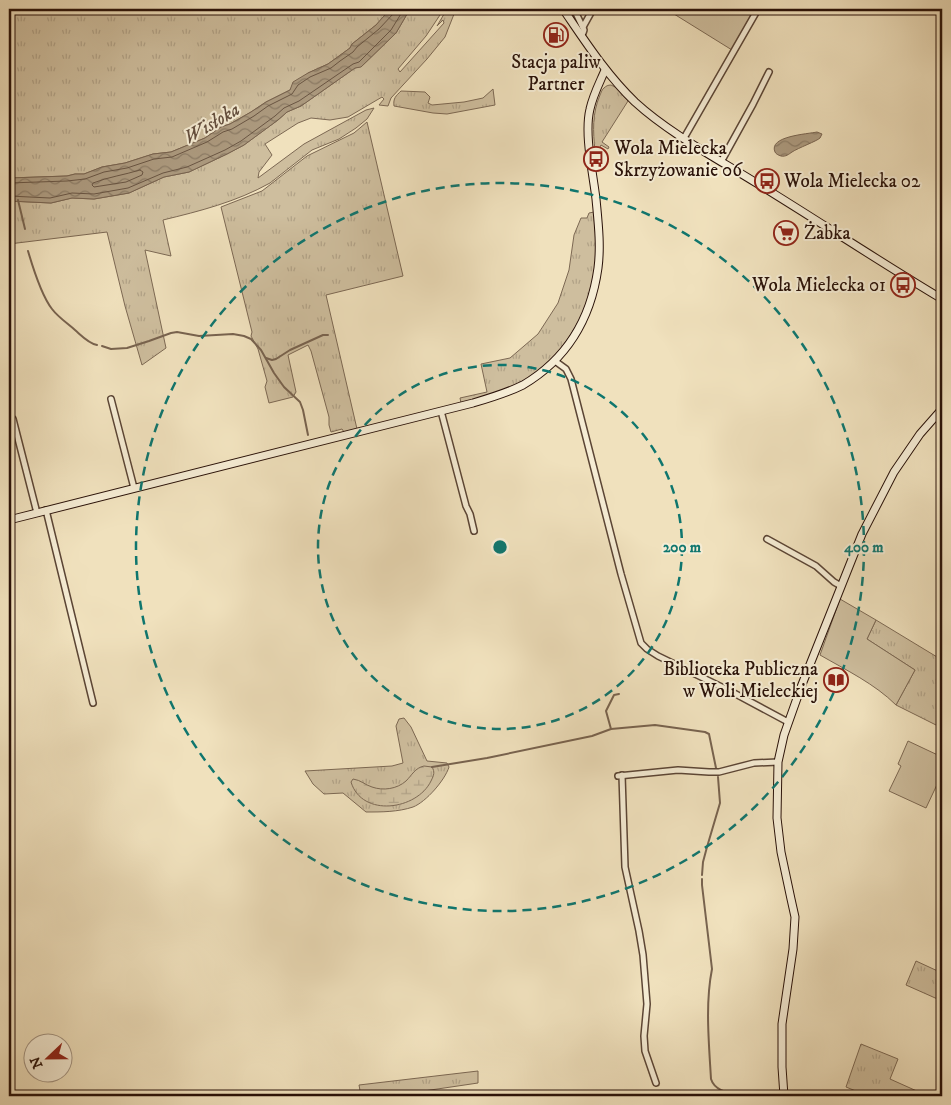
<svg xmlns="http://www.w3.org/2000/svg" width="951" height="1105" font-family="'IM FELL DW Pica',serif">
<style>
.grass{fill:url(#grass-tufts);stroke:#7c6853}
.wetland{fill:url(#wetland-marsh);stroke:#7c6853}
.green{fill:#cebe9e;stroke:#7c6853}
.water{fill:url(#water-waves);stroke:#78634f}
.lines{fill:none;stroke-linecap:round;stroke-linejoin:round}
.shore{stroke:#6a5644;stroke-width:1}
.stream{stroke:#78634f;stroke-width:2}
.street-casing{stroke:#5b4535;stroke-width:8}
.secondary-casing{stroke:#291108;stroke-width:9}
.street{stroke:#f5ecd4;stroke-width:5}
.secondary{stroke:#f5ecd4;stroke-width:7}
.ring{fill:none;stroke:#0f766e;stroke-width:2.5;stroke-dasharray:9 6}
.labels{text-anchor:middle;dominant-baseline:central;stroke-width:4;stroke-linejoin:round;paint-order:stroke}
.poi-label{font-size:19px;fill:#291108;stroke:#f5ecd4;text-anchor:start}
.water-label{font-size:20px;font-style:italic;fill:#644f3e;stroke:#f5ecd4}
.centre{fill:#0f766e;stroke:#f5ecd4;stroke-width:2.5}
.ring-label{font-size:15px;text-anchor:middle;font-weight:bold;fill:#0f766e;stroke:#f5ecd4;stroke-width:4;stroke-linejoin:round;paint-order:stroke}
</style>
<defs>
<pattern id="grass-tufts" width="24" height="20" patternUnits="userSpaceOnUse" patternTransform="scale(1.25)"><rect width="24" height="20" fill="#cebe9e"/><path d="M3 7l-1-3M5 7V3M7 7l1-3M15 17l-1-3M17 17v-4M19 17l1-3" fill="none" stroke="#b1a287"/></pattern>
<pattern id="wetland-marsh" width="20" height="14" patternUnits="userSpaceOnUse" patternTransform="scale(1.25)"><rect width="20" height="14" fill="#cebe9e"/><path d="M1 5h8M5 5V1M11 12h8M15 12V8" fill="none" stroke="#b1a287"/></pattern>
<pattern id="water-waves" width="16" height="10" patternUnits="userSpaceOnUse" patternTransform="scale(1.25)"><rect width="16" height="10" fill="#ac9a7f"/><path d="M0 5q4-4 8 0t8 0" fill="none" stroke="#8c7c66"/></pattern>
</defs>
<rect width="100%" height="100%" fill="#f0e1bd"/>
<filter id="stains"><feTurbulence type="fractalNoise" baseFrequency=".004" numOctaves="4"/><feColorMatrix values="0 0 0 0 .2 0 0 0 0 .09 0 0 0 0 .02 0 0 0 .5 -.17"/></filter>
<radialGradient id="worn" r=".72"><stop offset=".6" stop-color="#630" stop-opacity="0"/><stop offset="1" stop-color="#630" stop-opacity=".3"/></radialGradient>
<g class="grass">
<path d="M 9,9 L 390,9 L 390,10 L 376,25 L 352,44 L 350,48 L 328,64 L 308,73 L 290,90 L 266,102 L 251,112 L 230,124 L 221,127 L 205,138 L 171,152 L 153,154 L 125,163 L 102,167 L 84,174 L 75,174 L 67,176 L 9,178 Z"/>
<path d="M 410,9 L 444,9 L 426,36 L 398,69 L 400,72 L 444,23 L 443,20 L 437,26 L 447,9 L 456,9 L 445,37 L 427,59 L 391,98 L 388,106 L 379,105 L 384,99 L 382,97 L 348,117 L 330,120 L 311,118 L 298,123 L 265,144 L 272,155 L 259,172 L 258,178 L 304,144 L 366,110 L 374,108 L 367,119 L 356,128 L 339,139 L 312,150 L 270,183 C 236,202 200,211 163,220 L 171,256 L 145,250 L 166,348 L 142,365 L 125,306 L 107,232 L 9,244 L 9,201 L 51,203 L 72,198 L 94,199 L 129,193 L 164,177 L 189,172 L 227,154 L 244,145 L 278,120 L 287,112 L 301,106 L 355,68 L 362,66 L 396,33 Z"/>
<path d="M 611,85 L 615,87 L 628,101 L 602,142 L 609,147 L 608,149 L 601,145 L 599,149 L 595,151 C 593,131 592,114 600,95 C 601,93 602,89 604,88 C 606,86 608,85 611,85 Z"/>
<path d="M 493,89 L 495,105 L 447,114 L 433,113 L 394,106 C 393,98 396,96 401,91 L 425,92 L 430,97 L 428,103 L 432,105 L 464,102 L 483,98 Z"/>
<path d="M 367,122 L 403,276 L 326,295 L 357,429 L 344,432 L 342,429 L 331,432 L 329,425 L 329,417 L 311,351 L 308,345 L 288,355 L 296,392 L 293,397 L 269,403 L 265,387 L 267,381 L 258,349 L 251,336 L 252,332 L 221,207 L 262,191 L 307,156 L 354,133 Z"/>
<path d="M 594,212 C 595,228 597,245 596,262 C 592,307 567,352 529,378 C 509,391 484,397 461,403 L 460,398 L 487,392 L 481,364 L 510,358 L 538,334 L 558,303 L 569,270 L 574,235 L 581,218 L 587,218 L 589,213 Z"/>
<path d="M 876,620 L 942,660 L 942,728 L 896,705 L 915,670 L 867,639 Z"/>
<path d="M 404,718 L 411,727 L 427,761 L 447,763 L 449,767 C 445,780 426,802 413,807 C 398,812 382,812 366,812 L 343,793 L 324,794 L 313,784 L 305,771 L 392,766 L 403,763 L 396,726 L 399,719 Z"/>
<path d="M 916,961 L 942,973 L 942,1001 L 906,985 Z"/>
<path d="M 861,1044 L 898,1059 L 890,1079 L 919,1092 L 917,1096 L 868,1096 L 846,1087 Z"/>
<path d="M 478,1071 L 478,1083 L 390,1096 L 361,1096 L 359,1085 Z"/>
</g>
<path class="wetland" d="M 424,766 L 432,767 C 435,772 434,775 431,781 C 417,810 362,818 351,782 L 353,779 C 361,780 365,785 372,787 C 383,791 397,789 406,781 C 412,775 415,768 424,766 Z"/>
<g class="green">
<path d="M 677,9 L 755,9 L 732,50 L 674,14 Z"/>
<path d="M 840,599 L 876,620 L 867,639 L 915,670 L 896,705 C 875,684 846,670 820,655 Z"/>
<path d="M 908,741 L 942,757 L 942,774 L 926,808 L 889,791 L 901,766 L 898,764 Z"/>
</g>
<g class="water">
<path d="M 390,9 L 410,9 L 396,33 L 361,67 L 355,68 L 301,106 L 287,112 L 278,120 L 244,145 L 227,154 L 189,172 L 164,177 L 129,193 L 94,199 L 72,198 L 51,203 L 9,201 L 9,178 L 67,176 L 75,174 L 84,174 L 102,167 L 125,163 L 153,154 L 171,152 L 205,138 L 221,127 L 230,124 L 251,112 L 266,102 L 290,90 L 293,82 L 308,73 L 328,64 L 350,48 L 352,44 L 376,25 Z"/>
<path d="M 817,132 L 822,134 C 821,135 821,137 820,138 C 817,141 798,148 792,152 C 789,154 786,157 781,156 C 778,155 776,154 775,152 C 768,136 808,134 817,132 Z"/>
</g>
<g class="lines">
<g class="shore">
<path d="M 140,170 L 143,172 L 142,175 L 126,182 L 94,187 L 92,185 L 93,183 C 108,177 124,175 140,170 Z"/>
<path d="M 9,183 L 67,181 L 85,179 L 104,172 L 127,168 L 154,159 L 172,157 L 207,142 L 223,132 L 232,129 L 254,116 L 268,106 L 292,94 L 298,85 L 310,77 L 331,68 L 340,61 L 353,52 L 357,47 L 379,29 L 393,14 L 394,9"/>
<path d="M 9,196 L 50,198 L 72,193 L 94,194 L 128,188 L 163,173 L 187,167 L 225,150 L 241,141 L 275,116 L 284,108 L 299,101 L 353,64 L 359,62 L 391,30 L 404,9"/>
</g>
<g class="stream">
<path d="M 18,200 L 25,229"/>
<path d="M 28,251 C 33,268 41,295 52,309 C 58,317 67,323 75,330 C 82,336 88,343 97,345"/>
<path d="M 102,346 L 111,349 L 127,348 L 149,341 L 171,333 L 177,332 L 199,336 L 233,334 L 244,336 L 251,339 L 261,350 L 274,373 L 284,387 L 300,402 L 303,410 L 308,435"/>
<path d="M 266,358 L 272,360 L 276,359 L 290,350 L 323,335 L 328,335"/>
<path d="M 611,729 L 606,711 L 614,695 L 619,694"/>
<path d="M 432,767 L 487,758 L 592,736 L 611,729 L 655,725 L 705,732 L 709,734 L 716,768"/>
<path d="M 702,875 L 703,862 L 707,847 L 720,803 L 718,777"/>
<path d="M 702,879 L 702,885 L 712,969 C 705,1004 709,1044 711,1079 C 715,1092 731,1093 743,1096"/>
</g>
<defs>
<g id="street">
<path d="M 574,9 L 584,30 L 583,33 L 581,35"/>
<path d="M 583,27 L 593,9"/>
<path d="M 684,138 L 758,9"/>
<path d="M 721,162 L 753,104 L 769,72"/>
<path d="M 555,361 L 566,369 L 571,379 L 621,574 L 641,643 L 647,649 L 658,656 L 732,692 L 788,722"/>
<path d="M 111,399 L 134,488"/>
<path d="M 441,411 L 466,506 L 470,514 L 474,531"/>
<path d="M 13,419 L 37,513"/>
<path d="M 46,510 L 93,703"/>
<path d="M 767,539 L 816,566 L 834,582 L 841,586"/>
<path d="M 622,775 L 625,867 L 639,931 L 643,955 L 647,1004 L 644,1036 L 645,1051 L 656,1083"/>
<path d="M 618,776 L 678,770 L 709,772 L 719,772 L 754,763 L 778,762"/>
</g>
<g id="secondary">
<path d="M 563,9 C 585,41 606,74 635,102 C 670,134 718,159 758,184 C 820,222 880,262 942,299"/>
<path d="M 9,520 L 473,403 C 490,398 507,393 523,385 C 567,359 591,318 598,268 C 601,245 598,221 596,199 C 593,173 584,134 590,109 C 593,95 600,82 605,70"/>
<path d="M 784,1096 L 782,1067 L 782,1024 L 793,949 L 795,917 L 791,899 L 781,852 L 777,818 L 778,762 L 784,735 L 801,687 L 862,534 L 894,472 L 920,434 L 942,409"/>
</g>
</defs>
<use href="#street" class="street-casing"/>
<use href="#secondary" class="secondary-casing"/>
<use href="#street" class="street"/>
<use href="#secondary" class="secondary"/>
</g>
<g class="ring">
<circle cx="500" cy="547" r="182"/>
<circle cx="500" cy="547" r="364"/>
</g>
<defs>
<symbol id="fuel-ring" viewBox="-11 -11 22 22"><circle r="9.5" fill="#f5ecd4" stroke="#8f2418" stroke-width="1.5"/><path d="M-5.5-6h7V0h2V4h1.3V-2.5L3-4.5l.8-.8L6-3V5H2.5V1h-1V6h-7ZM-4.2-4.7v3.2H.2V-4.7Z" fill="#8f2418"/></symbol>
<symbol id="bus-ring" viewBox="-11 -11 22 22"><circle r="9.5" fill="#f5ecd4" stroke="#8f2418" stroke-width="1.5"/><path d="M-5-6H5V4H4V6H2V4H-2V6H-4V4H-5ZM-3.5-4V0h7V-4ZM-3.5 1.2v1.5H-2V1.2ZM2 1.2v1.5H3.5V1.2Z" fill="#8f2418"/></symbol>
<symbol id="supermarket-ring" viewBox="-11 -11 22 22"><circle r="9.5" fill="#f5ecd4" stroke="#8f2418" stroke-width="1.5"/><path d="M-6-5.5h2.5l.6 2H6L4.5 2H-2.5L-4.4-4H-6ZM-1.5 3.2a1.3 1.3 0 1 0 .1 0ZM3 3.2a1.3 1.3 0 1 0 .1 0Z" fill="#8f2418"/></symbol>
<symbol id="library-ring" viewBox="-11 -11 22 22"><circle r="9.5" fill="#f5ecd4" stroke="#8f2418" stroke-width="1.5"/><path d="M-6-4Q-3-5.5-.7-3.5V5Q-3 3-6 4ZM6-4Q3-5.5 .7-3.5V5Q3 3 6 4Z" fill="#8f2418"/></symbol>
</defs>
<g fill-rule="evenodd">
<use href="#fuel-ring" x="542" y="21" width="28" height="28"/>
<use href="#bus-ring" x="582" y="145" width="28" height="28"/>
<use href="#bus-ring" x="753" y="167" width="28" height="28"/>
<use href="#supermarket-ring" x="772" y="219" width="28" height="28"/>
<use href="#bus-ring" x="889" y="271" width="28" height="28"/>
<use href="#library-ring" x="822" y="666" width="28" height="28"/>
</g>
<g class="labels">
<g class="poi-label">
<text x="556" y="62" text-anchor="middle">Stacja paliw<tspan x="556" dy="22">Partner</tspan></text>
<text x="614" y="148">Wola Mielecka<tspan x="614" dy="22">Skrzyżowanie 06</tspan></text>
<text x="784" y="181">Wola Mielecka 02</text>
<text x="804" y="233">Żabka</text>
<text x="886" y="285" text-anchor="end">Wola Mielecka 01</text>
<text x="818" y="669" text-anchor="end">Biblioteka Publiczna<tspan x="818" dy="22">w Woli Mieleckiej</tspan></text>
</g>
<g class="water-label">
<text transform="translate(212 124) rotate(-31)">Wisłoka</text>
</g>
</g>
<circle cx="500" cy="547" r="8" class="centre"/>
<g class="ring-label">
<text x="682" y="552">200 m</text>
<text x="864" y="552">400 m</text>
</g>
<rect width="951" height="1105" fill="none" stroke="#f0e1bd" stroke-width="30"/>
<rect x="10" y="10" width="931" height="1085" fill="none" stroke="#291108" stroke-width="2.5"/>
<rect x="15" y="15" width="921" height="1075" fill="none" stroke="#291108"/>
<g transform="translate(48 1058) rotate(248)"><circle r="24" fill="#f5ecd4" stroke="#a39482"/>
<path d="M0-4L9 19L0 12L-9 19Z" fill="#8f2418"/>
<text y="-8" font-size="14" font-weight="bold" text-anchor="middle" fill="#291108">N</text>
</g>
<rect width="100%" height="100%" filter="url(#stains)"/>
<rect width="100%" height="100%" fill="url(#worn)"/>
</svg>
